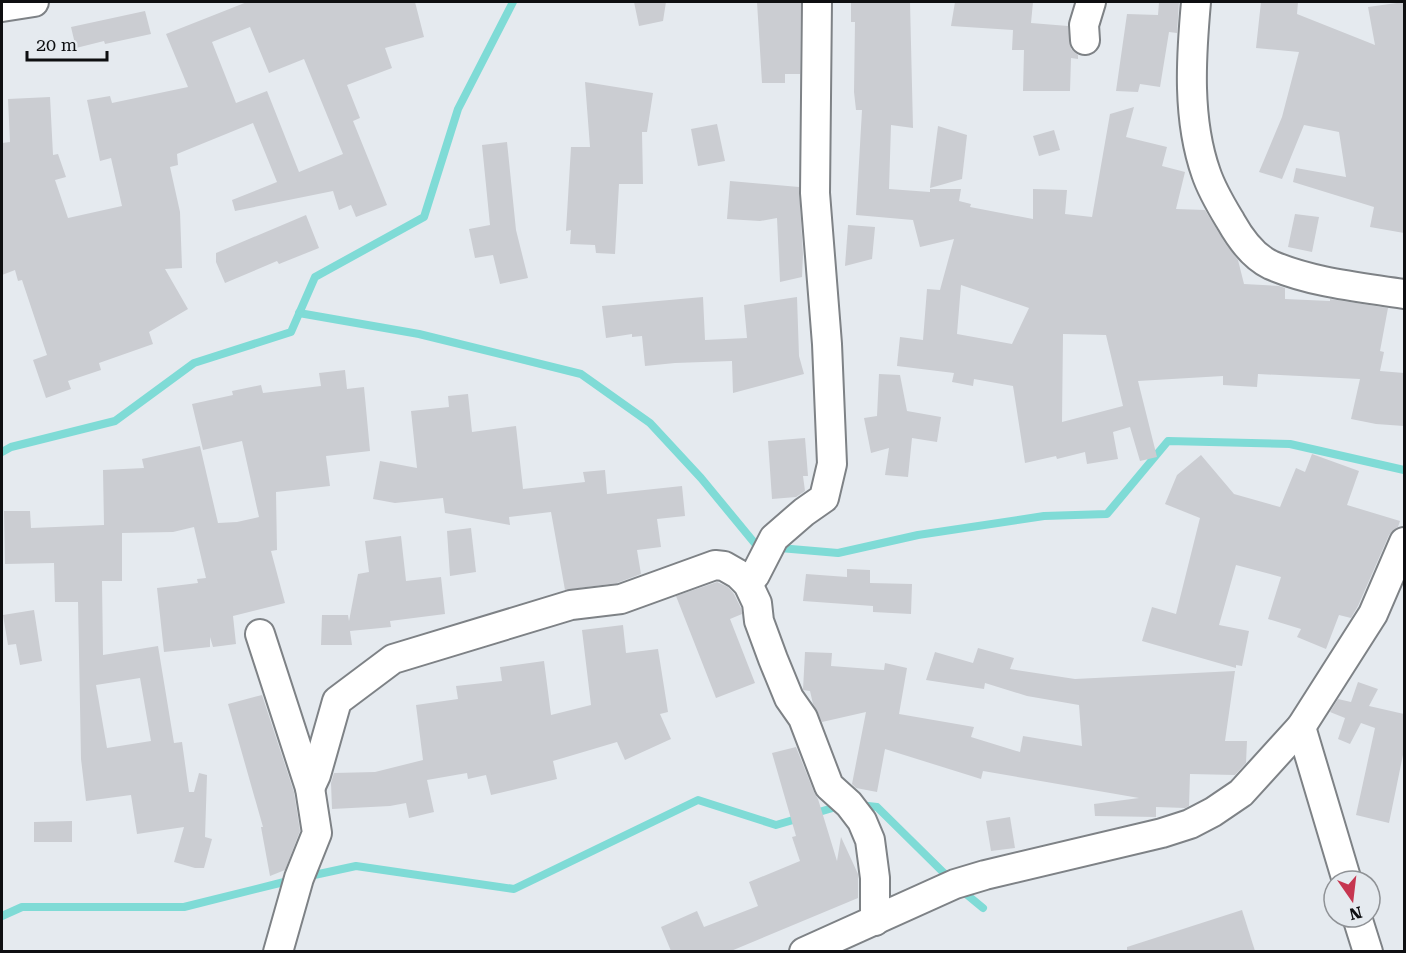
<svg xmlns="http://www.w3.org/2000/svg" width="1406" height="953" font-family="'Roboto Serif',serif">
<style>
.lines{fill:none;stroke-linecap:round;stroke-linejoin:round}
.stream{stroke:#7fdbd6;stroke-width:8}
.building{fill:#cbcdd2;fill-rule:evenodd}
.minor-casing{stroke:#7e8286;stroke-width:32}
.minor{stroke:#fff;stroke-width:28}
</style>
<rect width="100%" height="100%" fill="#e5eaef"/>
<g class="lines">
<g class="stream">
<path d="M 299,313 L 419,334 L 581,374 L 650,423 L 701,478 L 757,546 L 838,553 L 918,535 L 1044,516 L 1107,514 L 1168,441 L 1290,444 L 1404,470"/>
<path d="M 2,452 L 11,447 L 115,421 L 194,363 L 291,332 L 315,277 L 424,217 L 458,109 L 513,2"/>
<path d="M 859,805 L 877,807 L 951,880"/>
<path d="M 812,814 L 843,805"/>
<path d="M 305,877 L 356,866 L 514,889 L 698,800 L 776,825 L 800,818"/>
<path d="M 960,889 L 983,908"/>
<path d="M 2,916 L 22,907 L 184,907 L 292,880"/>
</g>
</g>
<g class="building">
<path d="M 247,2 L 415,2 L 424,37 L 385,48 L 392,68 L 347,85 L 360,118 L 353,121 L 387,205 L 356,217 L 351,205 L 339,210 L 333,191 L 235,211 L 232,200 L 277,182 L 253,123 L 177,154 L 178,165 L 170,167 L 180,212 L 182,268 L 165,269 L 188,309 L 149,332 L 153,344 L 99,363 L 101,370 L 68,381 L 71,389 L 46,398 L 33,360 L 47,355 L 22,280 L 18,281 L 15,270 L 2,275 L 2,143 L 10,142 L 8,99 L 50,97 L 53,155 L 58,154 L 66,177 L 55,180 L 68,218 L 122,206 L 111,158 L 100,161 L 87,100 L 110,96 L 112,103 L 188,87 L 166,34 ZM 250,27 L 269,73 L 304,59 L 343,154 L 299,172 L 267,91 L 236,103 L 212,42 Z"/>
<path d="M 634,2 L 666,2 L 663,21 L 639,26 Z"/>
<path d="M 757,2 L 801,2 L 800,74 L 785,74 L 785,83 L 762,83 Z"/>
<path d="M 851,2 L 910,2 L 913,128 L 891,125 L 889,189 L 930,192 L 930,189 L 961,189 L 959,201 L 971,204 L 970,207 L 1033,219 L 1033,189 L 1067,190 L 1065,214 L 1092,217 L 1110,114 L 1134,107 L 1126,137 L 1167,147 L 1162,166 L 1185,172 L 1176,209 L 1205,210 L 1225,243 L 1238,260 L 1244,284 L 1279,286 L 1285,288 L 1285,299 L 1330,301 L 1330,299 L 1388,308 L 1380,351 L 1384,352 L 1380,371 L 1404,373 L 1404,426 L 1376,424 L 1351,419 L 1360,379 L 1258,374 L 1257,387 L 1223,385 L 1223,376 L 1138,381 L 1157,457 L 1140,461 L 1130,427 L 1113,432 L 1118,459 L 1087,464 L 1085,452 L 1057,459 L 1056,456 L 1025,463 L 1013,386 L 974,379 L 973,386 L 952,382 L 954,373 L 897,366 L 900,337 L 923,340 L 927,289 L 940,290 L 954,239 L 920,247 L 913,220 L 856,215 L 862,110 L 856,110 L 854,92 L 855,22 L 851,22 ZM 961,285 L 1029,308 L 1012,344 L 957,334 ZM 1063,334 L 1106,335 L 1123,406 L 1062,422 Z"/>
<path d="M 955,2 L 1033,2 L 1031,23 L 1068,26 L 1071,49 L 1078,55 L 1078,59 L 1071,58 L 1070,91 L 1023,91 L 1024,50 L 1012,50 L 1013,30 L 951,26 Z"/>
<path d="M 1159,2 L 1179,2 L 1177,33 L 1169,32 L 1160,87 L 1140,84 L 1138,92 L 1116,91 L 1127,14 L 1158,15 Z"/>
<path d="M 1261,2 L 1298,2 L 1297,14 L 1375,45 L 1368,7 L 1404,2 L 1404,233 L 1370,227 L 1374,207 L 1293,182 L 1296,168 L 1346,177 L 1339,132 L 1304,125 L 1282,179 L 1259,172 L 1282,117 L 1299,52 L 1256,48 Z"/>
<path d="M 145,11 L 151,34 L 105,44 L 104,41 L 76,48 L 71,27 Z"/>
<path d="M 585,82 L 653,93 L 647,132 L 642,132 L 643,184 L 619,184 L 615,254 L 596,253 L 595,245 L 570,244 L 571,230 L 566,231 L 571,147 L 590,147 Z"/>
<path d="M 717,124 L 725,161 L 698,166 L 691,129 Z"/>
<path d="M 938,126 L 967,135 L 962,179 L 930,188 Z"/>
<path d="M 1054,130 L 1060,150 L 1039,156 L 1033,136 Z"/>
<path d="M 507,142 L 516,230 L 528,278 L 500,284 L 493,255 L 475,258 L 469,229 L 490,225 L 482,145 Z"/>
<path d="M 730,181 L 799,187 L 803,254 L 802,277 L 780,282 L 777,218 L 760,221 L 727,219 Z"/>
<path d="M 1295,214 L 1319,217 L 1312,252 L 1288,247 Z"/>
<path d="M 306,215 L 319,248 L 279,264 L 277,261 L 225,283 L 216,262 L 216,253 Z"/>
<path d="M 848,225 L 875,227 L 872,259 L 845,266 Z"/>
<path d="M 703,297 L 705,340 L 747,338 L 744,305 L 797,297 L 799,356 L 804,374 L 733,393 L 732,361 L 675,363 L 645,366 L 642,336 L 632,337 L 632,334 L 606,338 L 602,306 Z"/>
<path d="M 345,370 L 347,389 L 364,387 L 370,451 L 326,456 L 330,486 L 276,492 L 277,550 L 271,551 L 285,603 L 233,616 L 236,644 L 213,647 L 210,637 L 210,647 L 164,652 L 157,588 L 198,583 L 197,579 L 206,578 L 194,527 L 173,532 L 122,533 L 122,581 L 102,581 L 103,655 L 158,646 L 174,743 L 182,742 L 189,792 L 194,792 L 199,773 L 207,775 L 205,837 L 212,839 L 204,868 L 195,868 L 174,862 L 184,827 L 137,834 L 131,795 L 86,801 L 81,759 L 78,602 L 55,602 L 54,563 L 5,564 L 4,511 L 30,511 L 31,528 L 104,525 L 103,470 L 144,468 L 142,459 L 200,446 L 218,523 L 237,522 L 259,517 L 242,441 L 203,450 L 192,404 L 233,395 L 232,391 L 261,385 L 263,393 L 321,386 L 319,373 ZM 140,678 L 151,741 L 107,748 L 96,685 Z"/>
<path d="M 879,374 L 900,375 L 907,411 L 941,417 L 937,442 L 912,438 L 908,477 L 885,475 L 889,448 L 871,453 L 864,418 L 877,416 Z"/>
<path d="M 468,394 L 472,432 L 516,426 L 523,489 L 585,482 L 583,472 L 605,470 L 607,494 L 682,486 L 685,516 L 657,519 L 661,547 L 637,550 L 641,574 L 617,583 L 565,590 L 551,512 L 509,517 L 510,525 L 445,513 L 443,498 L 395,503 L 373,499 L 380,461 L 417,468 L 411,411 L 449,407 L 448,396 Z"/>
<path d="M 805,438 L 808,476 L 803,476 L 805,491 L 796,497 L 772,499 L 768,441 Z"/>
<path d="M 1312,454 L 1359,471 L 1347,505 L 1400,521 L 1398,527 L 1389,535 L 1358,606 L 1351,618 L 1339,615 L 1326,649 L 1297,637 L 1301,629 L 1268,619 L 1281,577 L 1236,565 L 1219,625 L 1249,631 L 1242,666 L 1236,665 L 1236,668 L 1142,641 L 1152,607 L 1176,614 L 1200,518 L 1165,504 L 1177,475 L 1201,455 L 1234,494 L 1280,507 L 1296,468 L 1305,472 Z"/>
<path d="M 471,528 L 476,572 L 450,576 L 447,531 Z"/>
<path d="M 401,536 L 406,581 L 441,577 L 445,614 L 390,621 L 391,627 L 350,631 L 352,645 L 321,645 L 322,615 L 348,615 L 349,621 L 358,574 L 369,572 L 365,541 Z"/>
<path d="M 847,569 L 870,570 L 870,583 L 912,584 L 911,614 L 873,612 L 873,606 L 803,601 L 806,574 L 847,577 Z"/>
<path d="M 717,582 L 728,587 L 734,594 L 741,608 L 742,614 L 730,619 L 755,683 L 716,698 L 676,596 Z"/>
<path d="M 34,610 L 42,661 L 20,665 L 16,644 L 8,645 L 3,615 Z"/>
<path d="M 623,625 L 626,653 L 658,649 L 668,712 L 660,714 L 671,739 L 625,760 L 617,742 L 553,761 L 557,779 L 491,795 L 486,775 L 468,779 L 467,773 L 427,780 L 434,812 L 409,818 L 406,803 L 390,806 L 332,809 L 331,783 L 334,773 L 375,772 L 423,760 L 416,705 L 458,699 L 456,686 L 502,681 L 500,667 L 544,661 L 551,715 L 591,705 L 582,630 Z"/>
<path d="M 978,648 L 1014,658 L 1010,669 L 1075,679 L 1235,671 L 1225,741 L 1247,741 L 1246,763 L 1235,775 L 1190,774 L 1189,806 L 1185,808 L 1156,807 L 1156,817 L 1095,816 L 1094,804 L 1139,798 L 983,771 L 981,779 L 885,749 L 877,792 L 856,788 L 852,784 L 866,712 L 822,722 L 813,704 L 810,691 L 803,690 L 805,652 L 832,653 L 831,666 L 884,670 L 885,663 L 907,668 L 899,714 L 974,727 L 971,737 L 1020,752 L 1023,736 L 1082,746 L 1079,705 L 1027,696 L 985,683 L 984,689 L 926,680 L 935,652 L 973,663 Z"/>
<path d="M 1358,682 L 1378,689 L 1369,706 L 1404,714 L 1404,750 L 1389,823 L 1356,815 L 1375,728 L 1361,723 L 1350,744 L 1338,739 L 1345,718 L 1330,712 L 1338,699 L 1351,702 Z"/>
<path d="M 262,695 L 294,792 L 300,831 L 285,870 L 270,876 L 261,827 L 263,827 L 228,704 Z"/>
<path d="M 796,747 L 814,792 L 818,799 L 837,861 L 841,837 L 858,874 L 858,898 L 731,951 L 671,951 L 661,927 L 697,911 L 704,927 L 758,906 L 749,882 L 800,861 L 792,837 L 796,836 L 772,753 Z"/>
<path d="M 1010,817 L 1015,848 L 991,851 L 986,821 Z"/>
<path d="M 72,821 L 72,842 L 34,842 L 34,822 Z"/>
<path d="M 1242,910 L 1255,951 L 1127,951 L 1127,947 Z"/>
</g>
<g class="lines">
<defs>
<g id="minor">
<path d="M 1196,2 C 1191,58 1187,119 1206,173 C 1212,191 1222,207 1231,222 C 1240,238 1254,257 1271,265 C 1313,283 1360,287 1404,294"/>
<path d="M 2,7 L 34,2"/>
<path d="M 1085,40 L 1084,25 L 1091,2"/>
<path d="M 748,584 L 755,575 L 774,538 L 804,512 L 824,498 L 832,464 L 827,344 L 815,193 L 817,2"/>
<path d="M 260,634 L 310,788 L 317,833 L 299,878 L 278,952"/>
<path d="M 1301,727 L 1347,881"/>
<path d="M 310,788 L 316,775 L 337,701 L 393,659 L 571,605 L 621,599 L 715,565 L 724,566 L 738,574 L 748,584 L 757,603 L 759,621 L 773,659 L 789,698 L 803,718 L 829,786 L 849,804 L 862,821 L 870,840 L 875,878 L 875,921"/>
<path d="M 1357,917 L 1368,952"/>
<path d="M 804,952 L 955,884 L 985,875 L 1162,833 L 1190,824 L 1213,812 L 1241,793 L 1301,727 L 1373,614 L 1404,542"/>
</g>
</defs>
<use href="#minor" class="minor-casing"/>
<use href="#minor" class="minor"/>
</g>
<rect width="1406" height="953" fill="none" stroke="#0e0f11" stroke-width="6"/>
<g transform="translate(1352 899) rotate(166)"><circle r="28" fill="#e5eaef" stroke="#8f9296" stroke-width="1.5"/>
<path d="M0-4.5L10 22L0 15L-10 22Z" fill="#c63650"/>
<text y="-9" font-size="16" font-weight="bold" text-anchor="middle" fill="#0e0f11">N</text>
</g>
<path d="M27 51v9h80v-9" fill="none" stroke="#0e0f11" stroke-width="3"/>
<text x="36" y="51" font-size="18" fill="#0e0f11" stroke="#e5eaef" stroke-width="4.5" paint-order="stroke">20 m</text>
</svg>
